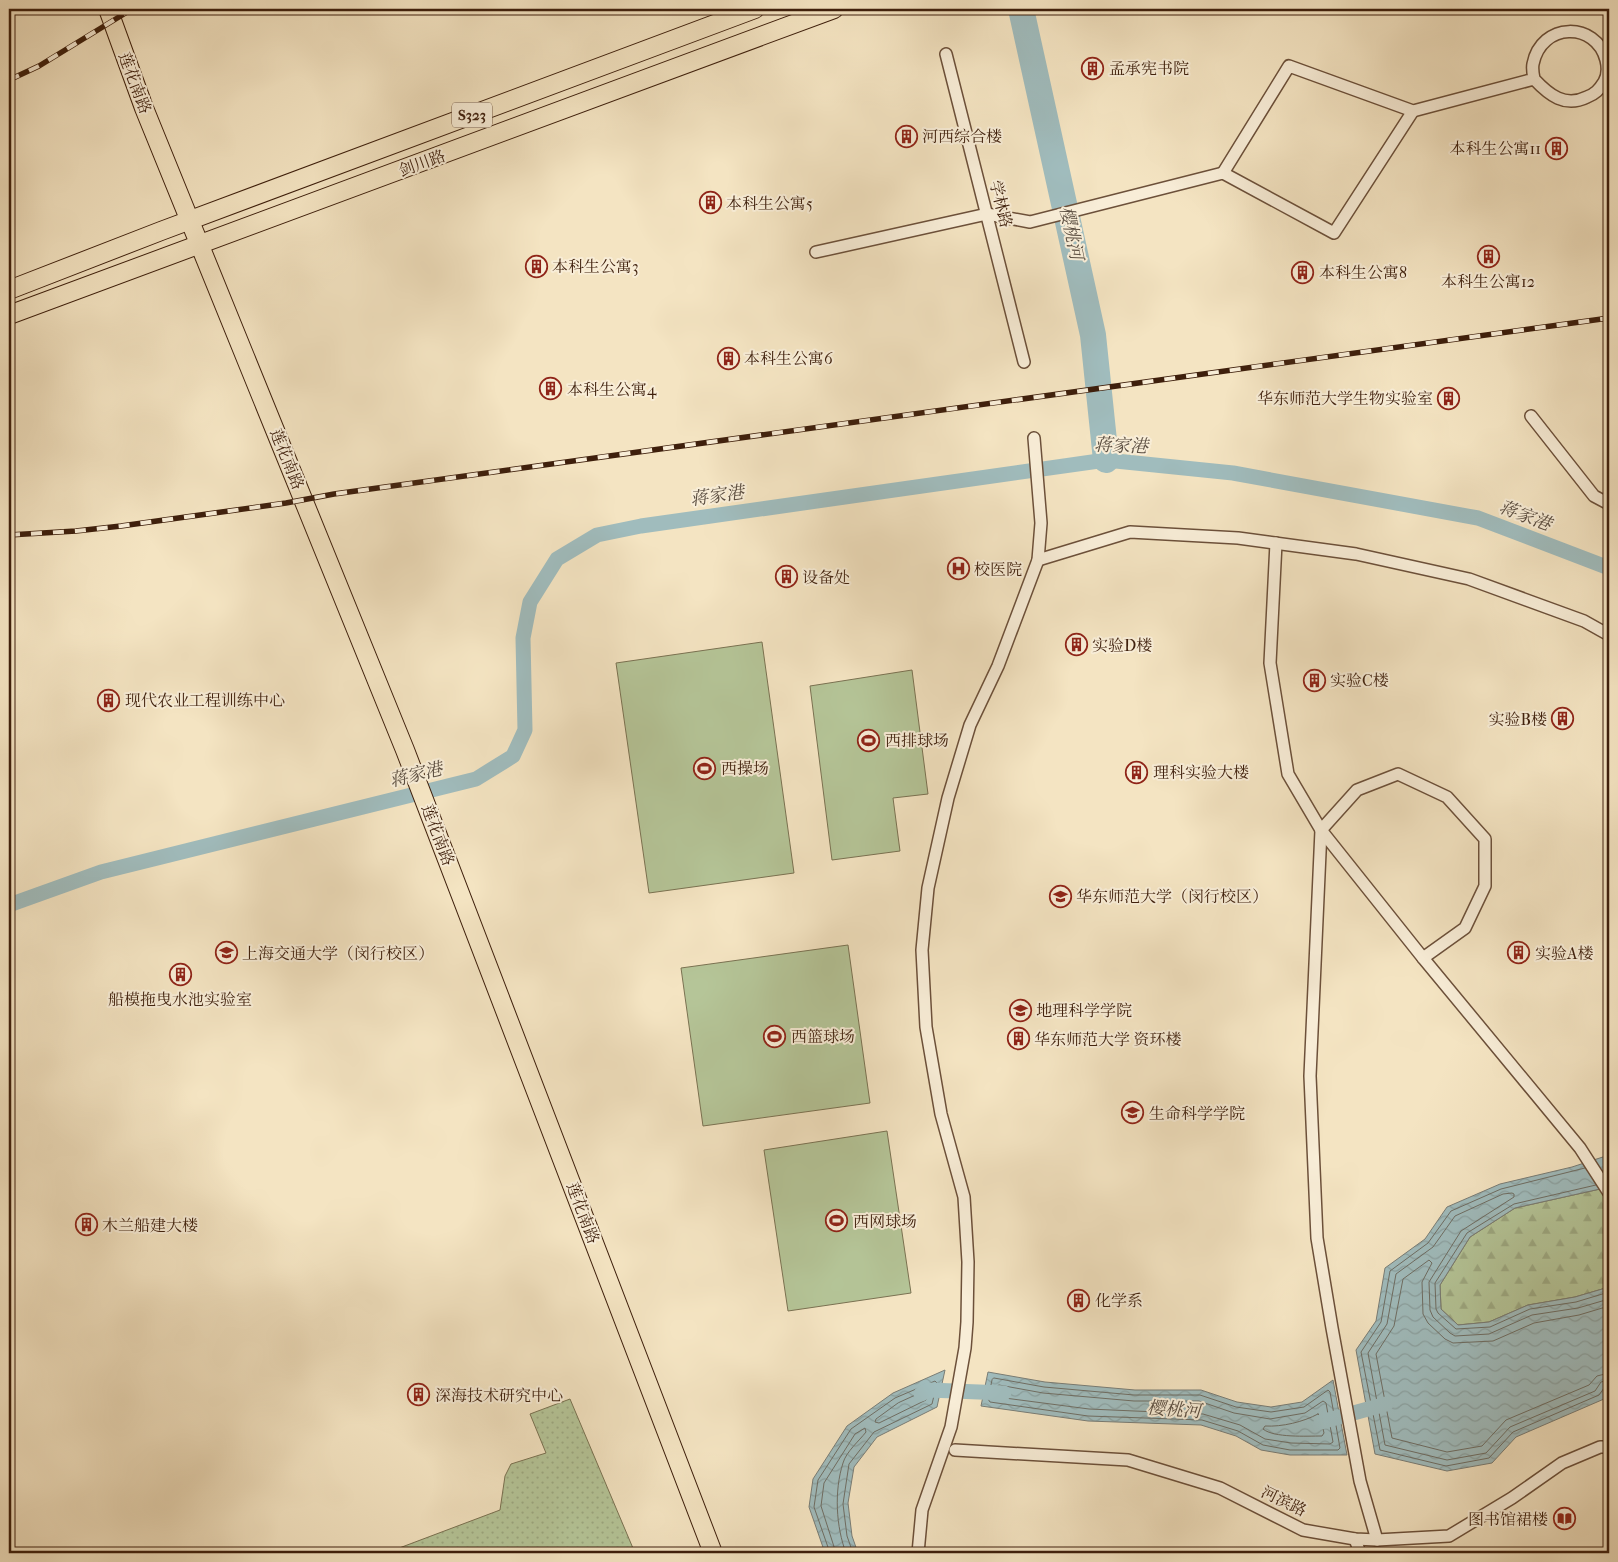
<svg xmlns="http://www.w3.org/2000/svg" width="1618" height="1562" font-family="'IM FELL French Canon','Noto Serif SC',serif">
<style>
.grass{fill:url(#grass-dots);stroke:#7a7252}
.forest{fill:url(#forest-firs);stroke:#7a7252}
.park{fill:#b5c598;stroke:#7a7252}
.water{fill:url(#water-waves);stroke:#797d76}
.lines{fill:none;stroke-linecap:round;stroke-linejoin:round}
.shore{stroke:#6f6e64;stroke-width:1}
.canal{stroke:#a0bcbd;stroke-width:15}
.river{stroke:#a0bcbd;stroke-width:26}
.street-casing{stroke:#6c503a;stroke-width:14}
.primary-casing{stroke:#3e1f0c;stroke-width:20}
.street{stroke:#f8edd7;stroke-width:11}
.primary{stroke:#f4e4c2;stroke-width:18}
.rail-casing{stroke:#3e1f0c;stroke-width:5.5}
.rail{stroke:#f8edd7;stroke-width:4;stroke-dasharray:11;stroke-linecap:butt}
.labels{text-anchor:middle;dominant-baseline:central;stroke-width:4;stroke-linejoin:round;paint-order:stroke}
.shield{fill:#f8edd7;stroke:#765d49;stroke-width:1}
.shield-label{font-size:15px;font-weight:bold;fill:#3e1f0c}
.poi-label{font-size:16px;fill:#3e1f0c;stroke:#f8edd7;text-anchor:start}
.street-label{font-size:16px;fill:#3e1f0c;stroke:#f8edd7}
.water-label{font-size:18px;font-style:italic;fill:#5b4e41;stroke:#f8edd7}
</style>
<defs>
<pattern id="grass-dots" width="8" height="8" patternUnits="userSpaceOnUse" patternTransform="scale(1.25)"><rect width="8" height="8" fill="#b5c598"/><path d="M2 2h.1M6 6h.1" fill="none" stroke="#9da982" stroke-width="1.8" stroke-linecap="round"/></pattern>
<pattern id="forest-firs" width="22" height="20" patternUnits="userSpaceOnUse" patternTransform="scale(1.25)"><rect width="22" height="20" fill="#b5c598"/><path d="M5 1l3.5 6h-7zM16 11l3.5 6h-7z" fill="#9da982"/></pattern>
<pattern id="water-waves" width="16" height="10" patternUnits="userSpaceOnUse" patternTransform="scale(1.25)"><rect width="16" height="10" fill="#a0bcbd"/><path d="M0 5q4-4 8 0t8 0" fill="none" stroke="#8ba1a1"/></pattern>
</defs>
<rect width="100%" height="100%" fill="#f4e4c2"/>
<filter id="stains"><feTurbulence type="fractalNoise" baseFrequency=".004" numOctaves="4"/><feColorMatrix values="0 0 0 0 .2 0 0 0 0 .09 0 0 0 0 .02 0 0 0 .5 -.17"/></filter>
<radialGradient id="worn" r=".72"><stop offset=".6" stop-color="#630" stop-opacity="0"/><stop offset="1" stop-color="#630" stop-opacity=".3"/></radialGradient>
<path class="grass" d="M 570,1399 L 635,1553 L 386,1553 L 500,1510 L 505,1476 L 511,1464 L 546,1453 L 530,1414 Z"/>
<path class="forest" d="M 1609,1187 L 1609,1287 L 1575,1297 L 1528,1305 L 1489,1322 L 1458,1325 L 1441,1309 L 1440,1285 L 1470,1237 L 1515,1208 Z"/>
<g class="park">
<path d="M 762,642 L 794,873 L 649,893 L 616,663 Z"/>
<path d="M 912,670 L 928,794 L 893,798 L 900,851 L 832,860 L 810,686 Z"/>
<path d="M 848,945 L 870,1103 L 703,1126 L 681,968 Z"/>
<path d="M 887,1131 L 911,1293 L 788,1311 L 764,1150 Z"/>
</g>
<g class="water">
<path d="M 1609,1155 L 1609,1187 L 1515,1208 L 1470,1237 L 1440,1285 L 1441,1309 L 1458,1325 L 1489,1322 L 1528,1305 L 1575,1297 L 1609,1287 L 1609,1387 L 1604,1399 L 1516,1437 L 1492,1463 L 1447,1471 L 1375,1454 L 1356,1350 L 1376,1321 L 1385,1268 L 1425,1239 L 1447,1207 L 1500,1184 L 1572,1167 Z"/>
<path d="M 945,1370 L 937,1407 L 877,1437 L 854,1467 L 848,1503 L 852,1536 L 858,1553 L 825,1553 L 809,1507 L 813,1479 L 847,1426 L 893,1393 Z"/>
<path d="M 988,1372 L 1045,1382 L 1135,1390 L 1201,1390 L 1237,1402 L 1271,1407 L 1302,1402 L 1333,1380 L 1347,1455 L 1290,1455 L 1261,1450 L 1236,1436 L 1201,1425 L 1088,1421 L 981,1406 Z"/>
</g>
<g class="lines">
<g class="shore">
<path d="M 1585,1168 L 1501,1189 L 1451,1211 L 1428,1243 L 1390,1271 L 1381,1322 L 1361,1352 L 1380,1450 L 1446,1466 L 1489,1458 L 1513,1432 L 1599,1395 L 1604,1388 L 1609,1387"/>
<path d="M 1596,1185 L 1514,1204 L 1467,1233 L 1435,1283 L 1436,1309 L 1438,1313 L 1456,1329 L 1490,1327 L 1530,1309 L 1576,1302 L 1609,1292"/>
<path d="M 1609,1299 L 1578,1308 L 1532,1315 L 1489,1334 L 1455,1336 L 1450,1333 L 1433,1317 L 1430,1310 L 1429,1282 L 1461,1231 L 1514,1197 L 1514,1194 L 1512,1193 L 1503,1194 L 1455,1216 L 1433,1247 L 1396,1274 L 1387,1324 L 1368,1353 L 1385,1445 L 1447,1460 L 1486,1453 L 1510,1427 L 1595,1391 L 1601,1382 L 1609,1380"/>
<path d="M 1609,1306 L 1579,1315 L 1534,1323 L 1493,1341 L 1453,1343 L 1445,1339 L 1428,1323 L 1423,1314 L 1422,1282 L 1432,1263 L 1429,1260 L 1403,1279 L 1394,1326 L 1376,1354 L 1392,1438 L 1447,1452 L 1482,1446 L 1506,1420 L 1589,1385 L 1597,1376 L 1609,1373"/>
<path d="M 994,1378 L 1044,1387 L 1134,1395 L 1200,1395 L 1236,1407 L 1271,1412 L 1304,1407 L 1328,1390 L 1330,1392 L 1340,1448 L 1338,1450 L 1290,1450 L 1263,1445 L 1238,1431 L 1202,1420 L 1088,1416 L 990,1402 L 988,1399 L 992,1380 Z"/>
<path d="M 999,1385 L 1043,1393 L 1134,1401 L 1199,1401 L 1234,1413 L 1270,1419 L 1305,1413 L 1323,1401 L 1326,1403 L 1333,1442 L 1330,1444 L 1291,1443 L 1265,1439 L 1240,1425 L 1203,1414 L 1089,1409 L 997,1397 L 995,1394 L 997,1387 Z"/>
<path d="M 925,1391 L 928,1394 L 926,1400 L 879,1423 L 875,1422 L 876,1419 L 898,1403 Z"/>
<path d="M 1318,1414 L 1320,1416 L 1324,1433 L 1322,1436 C 1307,1436 1274,1438 1263,1429 L 1265,1426 C 1282,1427 1303,1422 1318,1414 Z"/>
<path d="M 830,1553 L 814,1507 L 818,1480 L 851,1429 L 895,1398 L 935,1381 L 937,1383 L 932,1404 L 874,1432 L 849,1464 L 843,1504 L 847,1536 L 853,1553"/>
<path d="M 836,1553 L 821,1506 L 824,1483 L 855,1434 L 865,1428 L 866,1432 C 859,1441 846,1452 843,1463 C 834,1491 836,1527 846,1553"/>
</g>
<g class="canal">
<path d="M 9,905 L 101,872 L 476,779 L 513,756 L 525,730 L 523,638 L 530,602 L 557,559 L 597,535 L 641,526 L 1106,460 L 1233,473 L 1478,518 L 1609,568"/>
<path d="M 921,1394 L 929,1390 L 1004,1393"/>
<path d="M 1321,1422 L 1386,1404"/>
</g>
<path class="river" d="M 1021,9 L 1093,335 L 1106,460"/>
<defs>
<g id="street">
<path d="M 946,54 L 1024,362"/>
<path d="M 1223,173 L 1289,66 L 1413,111 L 1534,79 C 1549,95 1565,108 1587,97 C 1595,94 1599,90 1604,82 C 1608,75 1608,68 1606,60 C 1596,21 1541,22 1533,64 C 1532,69 1533,74 1534,79"/>
<path d="M 816,252 L 987,214 L 1030,222 L 1223,173 L 1334,233 L 1413,111"/>
<path d="M 1531,416 L 1594,496 L 1609,504"/>
<path d="M 1276,543 L 1270,663 L 1288,774 L 1321,830 L 1423,958"/>
<path d="M 1038,560 L 1130,532 L 1238,538 L 1356,554 L 1469,579 L 1584,621 L 1609,635"/>
<path d="M 955,1450 L 1128,1460 L 1220,1488 L 1303,1530 L 1355,1539 L 1377,1540 L 1449,1536 L 1512,1498 L 1562,1463 L 1600,1447 L 1609,1447"/>
<path d="M 1355,1539 L 1360,1553"/>
<path d="M 1377,1540 L 1360,1481 L 1332,1328 L 1317,1238 L 1310,1076 L 1321,830 L 1357,790 L 1398,774 L 1447,797 L 1485,839 L 1485,886 L 1465,928 L 1423,958 L 1580,1148 L 1609,1193"/>
<path d="M 918,1553 L 922,1510 L 951,1427 L 965,1348 L 967,1322 L 968,1262 L 964,1197 L 941,1114 L 926,1027 L 922,950 L 928,888 L 948,798 L 970,725 L 998,666 L 1038,560 L 1041,523 L 1034,438"/>
</g>
<g id="primary">
<path d="M 108,9 L 144,108 L 405,750 L 713,1553"/>
<path d="M 9,290 L 161,231 L 755,9"/>
<path d="M 9,315 L 834,9"/>
</g>
</defs>
<use href="#street" class="street-casing"/>
<use href="#primary" class="primary-casing"/>
<use href="#street" class="street"/>
<use href="#primary" class="primary"/>
<defs>
<g id="rail">
<path d="M 9,80 L 39,66 L 132,9"/>
<path d="M 9,535 L 76,531 L 121,526 L 286,503 L 334,494 L 1609,318"/>
</g>
</defs>
<use href="#rail" class="rail-casing"/>
<use href="#rail" class="rail"/>
</g>
<defs>
<symbol id="building-ring" viewBox="-11 -11 22 22"><circle r="9.5" fill="#f8edd7" stroke="#8f2418" stroke-width="1.5"/><path d="M-4-6H4V6H1V3H-1V6H-4ZM-2.5-4.3h1.7v1.8h-1.7ZM.8-4.3h1.7v1.8H.8ZM-2.5-1h1.7V.8h-1.7ZM.8-1h1.7V.8H.8Z" fill="#8f2418"/></symbol>
<symbol id="hospital-ring" viewBox="-11 -11 22 22"><circle r="9.5" fill="#f8edd7" stroke="#8f2418" stroke-width="1.5"/><path d="M-5-5h3v3.5h4V-5h3V5h-3V1.5h-4V5h-3Z" fill="#8f2418"/></symbol>
<symbol id="stadium-ring" viewBox="-11 -11 22 22"><circle r="9.5" fill="#f8edd7" stroke="#8f2418" stroke-width="1.5"/><path d="M0-5a6.5 5 0 1 0 0 10a6.5 5 0 1 0 0-10ZM-3.5-1.8h7v3.6h-7Z" fill="#8f2418"/></symbol>
<symbol id="university-ring" viewBox="-11 -11 22 22"><circle r="9.5" fill="#f8edd7" stroke="#8f2418" stroke-width="1.5"/><path d="M0-5L7-2L0 1L-7-2ZM-4 1L0 2.5L4 1V4Q0 6-4 4Z" fill="#8f2418"/></symbol>
<symbol id="library-ring" viewBox="-11 -11 22 22"><circle r="9.5" fill="#f8edd7" stroke="#8f2418" stroke-width="1.5"/><path d="M-6-4Q-3-5.5-.7-3.5V5Q-3 3-6 4ZM6-4Q3-5.5 .7-3.5V5Q3 3 6 4Z" fill="#8f2418"/></symbol>
</defs>
<g fill-rule="evenodd">
<use href="#building-ring" x="1080" y="56" width="25" height="25"/>
<use href="#building-ring" x="894" y="124" width="25" height="25"/>
<use href="#building-ring" x="1544" y="136" width="25" height="25"/>
<use href="#building-ring" x="698" y="190" width="25" height="25"/>
<use href="#building-ring" x="1476" y="244" width="25" height="25"/>
<use href="#building-ring" x="524" y="254" width="25" height="25"/>
<use href="#building-ring" x="1290" y="260" width="25" height="25"/>
<use href="#building-ring" x="716" y="346" width="25" height="25"/>
<use href="#building-ring" x="538" y="376" width="25" height="25"/>
<use href="#building-ring" x="1436" y="386" width="25" height="25"/>
<use href="#hospital-ring" x="946" y="556" width="25" height="25"/>
<use href="#building-ring" x="774" y="564" width="25" height="25"/>
<use href="#building-ring" x="1064" y="632" width="25" height="25"/>
<use href="#building-ring" x="1302" y="668" width="25" height="25"/>
<use href="#building-ring" x="96" y="688" width="25" height="25"/>
<use href="#building-ring" x="1550" y="706" width="25" height="25"/>
<use href="#stadium-ring" x="856" y="728" width="25" height="25"/>
<use href="#stadium-ring" x="692" y="756" width="25" height="25"/>
<use href="#building-ring" x="1124" y="760" width="25" height="25"/>
<use href="#university-ring" x="1048" y="884" width="25" height="25"/>
<use href="#university-ring" x="214" y="940" width="25" height="25"/>
<use href="#building-ring" x="1506" y="940" width="25" height="25"/>
<use href="#building-ring" x="168" y="962" width="25" height="25"/>
<use href="#university-ring" x="1008" y="998" width="25" height="25"/>
<use href="#stadium-ring" x="762" y="1024" width="25" height="25"/>
<use href="#building-ring" x="1006" y="1026" width="25" height="25"/>
<use href="#university-ring" x="1120" y="1100" width="25" height="25"/>
<use href="#stadium-ring" x="824" y="1208" width="25" height="25"/>
<use href="#building-ring" x="74" y="1212" width="25" height="25"/>
<use href="#building-ring" x="1066" y="1288" width="25" height="25"/>
<use href="#building-ring" x="406" y="1382" width="25" height="25"/>
<use href="#library-ring" x="1552" y="1506" width="25" height="25"/>
</g>
<g class="labels">
<rect class="shield" x="452" y="102.5" width="40" height="25" rx="4"/>
<g class="shield-label">
<text x="472" y="115">S323</text>
</g>
<g class="poi-label">
<text x="1109" y="68">孟承宪书院</text>
<text x="922" y="136">河西综合楼</text>
<text x="1541" y="148" text-anchor="end">本科生公寓11</text>
<text x="726" y="203">本科生公寓5</text>
<text x="552" y="266">本科生公寓3</text>
<text x="1319" y="272">本科生公寓8</text>
<text x="1488" y="281" text-anchor="middle">本科生公寓12</text>
<text x="744" y="358">本科生公寓6</text>
<text x="567" y="389">本科生公寓4</text>
<text x="1433" y="398" text-anchor="end">华东师范大学生物实验室</text>
<text x="974" y="569">校医院</text>
<text x="802" y="577">设备处</text>
<text x="1092" y="645">实验D楼</text>
<text x="1330" y="680">实验C楼</text>
<text x="125" y="700">现代农业工程训练中心</text>
<text x="1547" y="719" text-anchor="end">实验B楼</text>
<text x="885" y="740">西排球场</text>
<text x="721" y="768">西操场</text>
<text x="1153" y="772">理科实验大楼</text>
<text x="1076" y="896">华东师范大学（闵行校区）</text>
<text x="242" y="953">上海交通大学（闵行校区）</text>
<text x="1535" y="953">实验A楼</text>
<text x="180" y="999" text-anchor="middle">船模拖曳水池实验室</text>
<text x="1036" y="1010">地理科学学院</text>
<text x="791" y="1036">西篮球场</text>
<text x="1034" y="1039">华东师范大学 资环楼</text>
<text x="1149" y="1113">生命科学学院</text>
<text x="853" y="1221">西网球场</text>
<text x="102" y="1225">木兰船建大楼</text>
<text x="1095" y="1300">化学系</text>
<text x="435" y="1395">深海技术研究中心</text>
<text x="1548" y="1519" text-anchor="end">图书馆裙楼</text>
</g>
<g class="street-label">
<text transform="translate(135 83) rotate(69)">莲花南路</text>
<text transform="translate(422 163) rotate(-20)">剑川路</text>
<text transform="translate(1001 204) rotate(76)">学林路</text>
<text transform="translate(287 459) rotate(68)">莲花南路</text>
<text transform="translate(438 835) rotate(69)">莲花南路</text>
<text transform="translate(583 1213) rotate(69)">莲花南路</text>
<text transform="translate(1284 1501) rotate(26)">河滨路</text>
</g>
<g class="water-label">
<text transform="translate(1071 233) rotate(78)">樱桃河</text>
<text transform="translate(1121 446) rotate(2)">蒋家港</text>
<text transform="translate(717 496) rotate(-8)">蒋家港</text>
<text transform="translate(1525 516) rotate(21)">蒋家港</text>
<text transform="translate(416 775) rotate(-14)">蒋家港</text>
<text transform="translate(1174 1410) rotate(4)">樱桃河</text>
</g>
</g>
<rect width="1618" height="1562" fill="none" stroke="#f4e4c2" stroke-width="30"/>
<rect x="10" y="10" width="1598" height="1542" fill="none" stroke="#3e1f0c" stroke-width="2.5"/>
<rect x="15" y="15" width="1588" height="1532" fill="none" stroke="#3e1f0c"/>
<rect width="100%" height="100%" filter="url(#stains)"/>
<rect width="100%" height="100%" fill="url(#worn)"/>
</svg>
